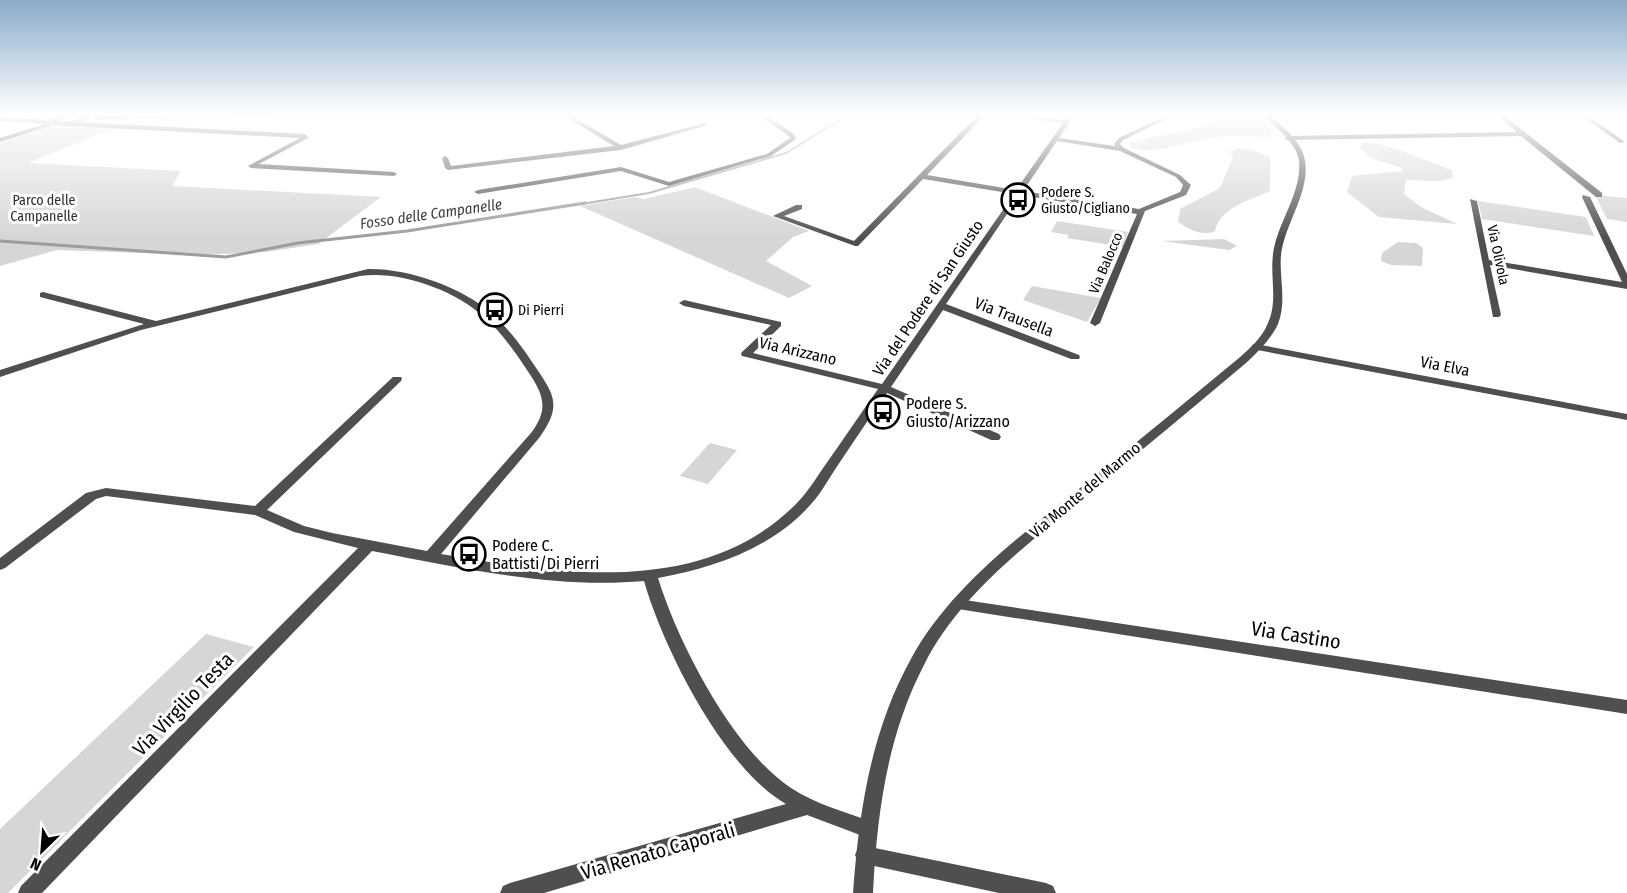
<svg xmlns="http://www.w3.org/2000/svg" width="1627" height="893" font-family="'Fira Sans Condensed',sans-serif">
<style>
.green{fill:#d6d6d6}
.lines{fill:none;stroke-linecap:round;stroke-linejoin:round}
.stream-far1{stroke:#9d9d9d;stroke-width:2}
.stream{stroke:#9d9d9d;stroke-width:3}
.minor{fill:#4f4f4f;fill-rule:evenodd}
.tertiary{fill:#4f4f4f;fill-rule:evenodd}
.labels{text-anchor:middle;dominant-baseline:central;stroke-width:6;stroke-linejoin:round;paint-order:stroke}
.far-poi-label{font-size:14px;fill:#000;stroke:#fff;text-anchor:start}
.far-park-label{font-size:14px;fill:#2d2d2d;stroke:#fff}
.far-street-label{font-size:14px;fill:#000;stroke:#fff}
.far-water-label{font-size:15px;font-style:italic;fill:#3e3e3e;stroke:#fff}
.street-label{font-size:16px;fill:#000;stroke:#fff}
.poi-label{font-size:16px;fill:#000;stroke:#fff;text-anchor:start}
.near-street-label{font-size:20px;fill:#000;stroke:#fff}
</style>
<rect width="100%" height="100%" fill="#fff"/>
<g class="green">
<path d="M 1212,114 L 1258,114 L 1273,133 L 1269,137 C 1252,137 1234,135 1217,137 C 1190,139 1158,157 1130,147 L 1130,143 L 1203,126 L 1211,122 Z"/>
<path d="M 66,125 L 114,128 L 28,163 L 181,171 L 172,186 L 381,197 L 318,244 L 266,252 L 196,255 L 57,250 L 0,266 L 0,143 L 49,126 Z"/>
<path d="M 1365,142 C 1393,144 1424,161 1452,170 L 1453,178 L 1437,181 L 1406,180 L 1404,194 L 1421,207 L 1457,224 L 1379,217 L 1347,192 L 1352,176 L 1402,171 L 1402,168 L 1369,157 L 1360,147 Z"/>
<path d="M 1239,148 L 1253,150 L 1270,157 L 1270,191 C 1250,200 1220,207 1215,231 C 1202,237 1189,229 1178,222 L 1180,209 L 1220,188 L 1233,158 L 1230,151 Z"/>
<path d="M 695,187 L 809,231 L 793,237 L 766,261 L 812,286 L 789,298 L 580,206 L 635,197 L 644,199 Z"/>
<path d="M 1595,195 L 1627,198 L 1627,222 L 1607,219 Z"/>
<path d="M 1478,201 L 1586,217 L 1594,236 L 1482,219 Z"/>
<path d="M 1057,221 L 1128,232 L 1123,247 L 1067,238 L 1069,235 L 1051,232 Z"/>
<path d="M 1224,239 L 1237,246 L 1229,250 L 1162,241 Z"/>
<path d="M 1398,242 L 1416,243 L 1423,248 L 1422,266 L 1391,265 L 1381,261 L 1382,253 Z"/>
<path d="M 1032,286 L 1101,298 L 1087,322 L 1023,300 Z"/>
<path d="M 710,443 L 737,450 L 708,484 L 680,476 Z"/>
<path d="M 206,634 L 254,647 L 8,893 L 0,893 L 0,829 Z"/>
</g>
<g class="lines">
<path class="stream-far1" d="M 575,205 L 649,193 L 786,153 L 849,114"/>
<path class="stream" d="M 0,241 L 226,257 L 298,243 L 407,231 L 585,203"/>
<g class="minor">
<path d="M 68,114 L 88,114 L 93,117 L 80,122 L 304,134 L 308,136 L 308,138 L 259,164 L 394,172 L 397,174 L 394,176 L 251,168 L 248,166 L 300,138 L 52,125 L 0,142 L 0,138 L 45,124 L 0,121 L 0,117 L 49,120 L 54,117 ZM 80,116 L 84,117 L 70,121 L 55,121 Z"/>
<path d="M 222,114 L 362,114 L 96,120 L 93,118 L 96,116 Z"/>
<path d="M 561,114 L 569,114 L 621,145 L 705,123 L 708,125 L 621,150 L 448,170 L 445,168 L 442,158 L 445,156 L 448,158 L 451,166 L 614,146 Z"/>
<path d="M 757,114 L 764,114 L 794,134 L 796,139 L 771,156 L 669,186 L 621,171 L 478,194 L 474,192 L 478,190 L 621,167 L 669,182 L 767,154 L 790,138 L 789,136 Z"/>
<path d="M 979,114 L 986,114 L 927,175 L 1016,190 L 1063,123 L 999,114 L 1019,114 L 1065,120 L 1069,114 L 1075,114 L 1059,138 L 1115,146 L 1114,144 L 1119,138 L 1169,114 L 1177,114 L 1123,140 L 1120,144 L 1124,148 L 1180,175 L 1191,185 L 1186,195 L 1145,211 L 1100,323 L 1095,326 L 1090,323 L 1137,214 L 1020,195 L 946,304 L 1079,355 L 1080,357 L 1079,359 L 1071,359 L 943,310 L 891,387 L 999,434 L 1001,437 L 999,440 L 991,440 L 887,393 C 870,417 854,441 838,465 C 829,478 822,492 812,503 C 773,548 714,568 658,578 C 678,643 733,750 791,788 C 817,805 846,812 875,823 L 878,829 L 875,835 L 868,838 L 807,815 L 544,893 L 500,893 L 503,886 L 510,883 L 786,804 C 724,769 663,648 644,581 C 552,589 462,568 372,551 L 42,893 L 18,893 L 21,886 L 358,548 L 294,532 L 255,515 L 106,496 L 96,499 L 5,568 L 0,570 L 0,558 L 86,493 L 106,488 L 255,506 L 393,377 L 401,377 L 402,379 L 401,381 L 267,510 L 304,526 L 332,533 L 427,551 L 531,433 C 551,407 542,392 525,367 C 513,349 500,331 484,317 C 455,290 399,270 360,276 L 141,330 L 0,377 L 0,370 L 144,324 L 40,297 L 40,293 L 43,292 L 156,321 L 368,269 C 407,268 462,287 491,313 C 507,327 520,344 532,362 C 553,393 564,404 539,438 L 441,554 C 557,574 702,598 796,504 C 809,491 818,475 828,461 C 845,437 861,413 878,389 L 742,356 L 741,354 L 742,352 L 771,325 L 684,306 L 679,303 L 684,300 L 781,322 L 781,326 L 753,353 L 882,384 L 1014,194 L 923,179 L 858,246 L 855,246 L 773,216 L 796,205 L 802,205 L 802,209 L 784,216 L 854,241 ZM 1057,141 L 1120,151 L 1176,177 L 1183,185 L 1180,192 L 1139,209 L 1023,191 Z"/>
<path d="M 1495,114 L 1502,114 L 1602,193 L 1602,197 L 1596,197 L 1521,136 L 1288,140 L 1285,138 L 1288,136 L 1517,132 Z"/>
<path d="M 1579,114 L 1586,114 L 1625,142 L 1620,143 Z"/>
<path d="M 1583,195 L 1590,197 L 1627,274 L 1627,289 L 1490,265 L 1501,315 L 1499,317 L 1493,317 L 1470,199 L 1477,201 L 1489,260 L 1622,282 L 1582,197 Z"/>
<path d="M 1256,344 L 1627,414 L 1627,420 L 1252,349 L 1252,345 Z"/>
<path d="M 958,599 L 1627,700 L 1627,714 L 958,609 L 953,608 L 951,604 L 953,600 Z"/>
<path d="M 865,846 L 1046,883 L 1053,886 L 1056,893 L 999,893 L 865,864 L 858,862 L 855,855 L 858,848 Z"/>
</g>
<path class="tertiary" d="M 1262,114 L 1269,114 C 1282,127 1303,142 1305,161 C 1310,193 1285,223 1281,255 C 1279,278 1287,301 1278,324 C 1271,339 1258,352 1246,363 C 1193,408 1139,452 1086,496 C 1027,545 959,595 924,665 C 887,736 877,814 873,893 L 853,893 C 859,811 871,730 912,657 C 951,587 1019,537 1080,488 C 1133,445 1186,402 1239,358 C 1250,348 1262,338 1268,323 C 1278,301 1270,278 1273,254 C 1277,223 1302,193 1299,161 C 1296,141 1275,128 1262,114 Z"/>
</g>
<linearGradient id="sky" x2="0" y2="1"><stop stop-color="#8aabca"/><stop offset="0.48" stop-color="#fff"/><stop offset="1" stop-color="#fff" stop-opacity="0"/></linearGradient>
<rect width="1627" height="239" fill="url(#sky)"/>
<defs>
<symbol id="bus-ring" viewBox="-11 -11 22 22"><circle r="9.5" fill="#fff" stroke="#000" stroke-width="1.5"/><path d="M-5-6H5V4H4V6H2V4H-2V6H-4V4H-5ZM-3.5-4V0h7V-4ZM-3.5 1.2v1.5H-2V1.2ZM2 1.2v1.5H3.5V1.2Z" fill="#000"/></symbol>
</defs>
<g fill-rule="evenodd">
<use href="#bus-ring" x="999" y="181" width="38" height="38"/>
<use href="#bus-ring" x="476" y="291" width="38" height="38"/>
<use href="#bus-ring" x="864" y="393" width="38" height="38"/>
<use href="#bus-ring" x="450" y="535" width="38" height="38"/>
</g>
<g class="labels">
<g class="far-poi-label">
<text x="1041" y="192">Podere S.<tspan x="1041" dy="16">Giusto/Cigliano</tspan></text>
<text x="518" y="310">Di Pierri</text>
</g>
<g class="far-park-label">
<text x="44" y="200">Parco delle<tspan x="44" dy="16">Campanelle</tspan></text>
</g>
<g class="far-street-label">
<text transform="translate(1498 255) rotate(78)">Via Olivola</text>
<text transform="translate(1106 263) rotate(-67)">Via Balocco</text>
</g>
<g class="far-water-label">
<text transform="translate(431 214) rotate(-8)">Fosso delle Campanelle</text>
</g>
<g class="street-label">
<text transform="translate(928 298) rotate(-56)">Via del Podere di San Giusto</text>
<text transform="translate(1014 317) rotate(21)">Via Trausella</text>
<text transform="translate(798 351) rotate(13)">Via Arizzano</text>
<text transform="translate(1445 366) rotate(11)">Via Elva</text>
<text transform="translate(1085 490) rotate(-40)">Via Monte del Marmo</text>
</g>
<g class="poi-label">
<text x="906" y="403">Podere S.<tspan x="906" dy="18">Giusto/Arizzano</tspan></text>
<text x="492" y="545">Podere C.<tspan x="492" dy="18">Battisti/Di Pierri</tspan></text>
</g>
<g class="near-street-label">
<text transform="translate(1296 635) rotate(9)">Via Castino</text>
<text transform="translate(183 704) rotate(-46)">Via Virgilio Testa</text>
<text transform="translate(658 851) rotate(-16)">Via Renato Caporali</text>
</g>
</g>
<g transform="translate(42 851) rotate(205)" stroke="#ffffff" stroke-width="4.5" paint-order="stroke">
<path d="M0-4.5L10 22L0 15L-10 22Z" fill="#000000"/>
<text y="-9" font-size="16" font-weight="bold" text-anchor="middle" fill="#000000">N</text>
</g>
</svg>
